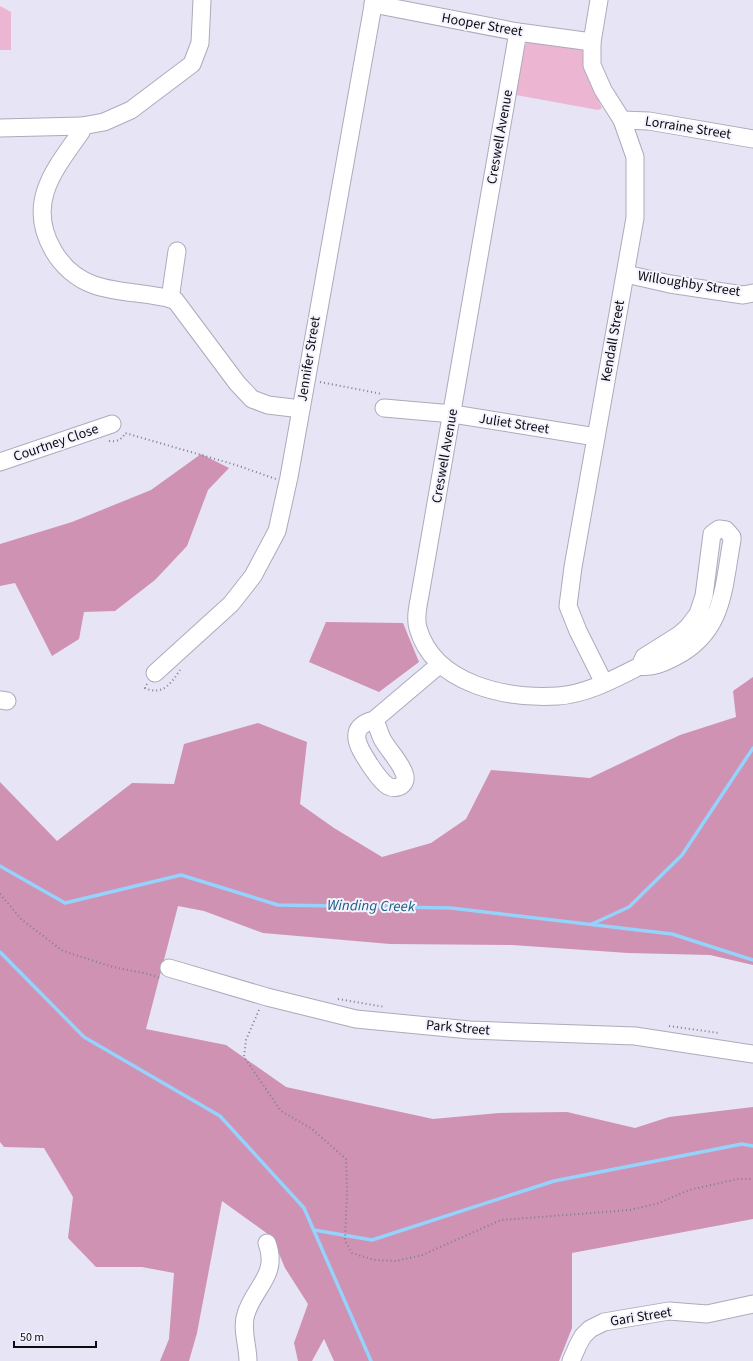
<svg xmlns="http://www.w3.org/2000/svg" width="753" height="1361" font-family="'Source Sans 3',sans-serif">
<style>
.green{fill:#ecb6d2}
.forest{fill:#cf92b3}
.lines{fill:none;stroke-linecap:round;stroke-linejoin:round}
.stream{stroke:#95d2fc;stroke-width:3.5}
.minor-casing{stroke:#adaabb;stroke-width:19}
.path{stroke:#807e8a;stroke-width:2;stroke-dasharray:1 3;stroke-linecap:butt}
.minor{stroke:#fff;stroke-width:17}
.labels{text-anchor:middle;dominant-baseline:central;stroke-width:4;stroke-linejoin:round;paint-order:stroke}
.street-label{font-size:14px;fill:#0c0b11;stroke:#f4f3fd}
.water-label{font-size:15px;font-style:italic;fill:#175c84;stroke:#f4f3fd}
</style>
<rect width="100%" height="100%" fill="#e7e4f6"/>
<g class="green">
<path d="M 0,6 L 11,12 L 11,50 L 0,50 Z"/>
<path d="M 530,39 L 583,48 L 585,64 L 589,80 L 602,108 L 598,110 L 516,95 C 518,80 519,49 530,39 Z"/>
</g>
<g class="forest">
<path d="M 201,454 L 229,468 L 208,490 L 187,546 L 155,580 L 115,611 L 84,612 L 79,639 L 52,656 L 15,583 L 0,586 L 0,544 L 72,522 L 151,490 Z"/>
<path d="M 326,622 L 403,623 L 419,662 L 379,692 L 309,662 Z"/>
<path d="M 753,677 L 753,965 L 710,955 L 628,953 L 512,945 L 390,944 L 263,933 L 204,911 L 178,906 L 146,1029 L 226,1045 L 286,1087 L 433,1119 L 499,1113 L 567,1112 L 635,1128 L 669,1117 L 753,1107 L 753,1219 L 572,1253 L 572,1328 L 559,1361 L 334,1361 L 324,1339 L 312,1361 L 298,1361 L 294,1343 L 308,1304 L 285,1268 L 272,1237 L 222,1201 L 197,1333 L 189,1361 L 160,1361 L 169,1339 L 174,1273 L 142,1267 L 96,1267 L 68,1238 L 73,1197 L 44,1148 L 4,1147 L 0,1142 L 0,782 L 57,841 L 132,783 L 174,784 L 184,744 L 258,723 L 307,742 L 300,804 L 334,828 L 382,857 L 431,843 L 466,819 L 491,770 L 590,778 L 680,735 L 736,717 L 733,691 Z"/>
</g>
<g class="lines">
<g class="stream">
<path d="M 0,866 L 65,903 L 181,875 L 278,905 L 451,908 L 672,934 L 753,960"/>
<path d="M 592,924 L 629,907 L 682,855 L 753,748"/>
<path d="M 0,952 L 84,1037 L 220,1116 L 304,1208 L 371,1361"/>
<path d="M 314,1230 L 372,1240 L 554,1181 L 742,1144 L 753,1146"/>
</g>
<defs>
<g id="minor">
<path d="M 202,0 L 200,43 L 192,64 L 131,110 L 104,122 L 82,126 L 81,132 C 54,170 26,203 53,250 C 62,266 77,279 94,285 C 120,294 149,292 175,300 L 237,383 L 252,399 L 268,405 L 301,409"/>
<path d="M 599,0 L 592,42 L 592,65 L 603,90 L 622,120 L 635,157 L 635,218 L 573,567 L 568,606 L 578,631 L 604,683"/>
<path d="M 373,4 L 518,32 L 592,42"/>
<path d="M 518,32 L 420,595 C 418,605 415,618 418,628 C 434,685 507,699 558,696 C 587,694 614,679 640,666 C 653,668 663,663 675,657 C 724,632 723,589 732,540 L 732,537 L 726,530 L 719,529 L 712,534 L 704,596 L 698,614 L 688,627 L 679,635 L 644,657 L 640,666"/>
<path d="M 622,120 L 649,121 L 753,139"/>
<path d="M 0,128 L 82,126"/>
<path d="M 626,274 L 670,284 L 743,295 L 753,293"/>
<path d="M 170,299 L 177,251"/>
<path d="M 384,408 L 453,414 L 596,437"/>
<path d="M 0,462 L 112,424"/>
<path d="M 155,673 L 231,604 L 253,576 L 277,531 L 289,477 L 374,0"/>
<path d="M 0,700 L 7,701"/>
<path d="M 374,720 C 379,727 379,735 384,742 C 391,753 400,762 404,773 C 409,784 397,791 388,786 C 381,782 375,772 370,765 C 359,748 345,728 374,720 L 439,665"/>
<path d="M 169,968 L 267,997 L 356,1019 L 470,1030 L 635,1036 L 753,1054"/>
<path d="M 248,1361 C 248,1346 241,1328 246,1314 C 254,1287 279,1275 267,1243"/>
<path d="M 571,1361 L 578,1345 L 583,1336 L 590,1329 L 604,1322 L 669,1311 L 707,1314 L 753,1304"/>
</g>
</defs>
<use href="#minor" class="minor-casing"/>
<g class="path">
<path d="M 320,382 L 382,394"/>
<path d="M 109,441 C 116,442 122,440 125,433 L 236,465 L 276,479"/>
<path d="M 147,684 L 145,688 C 162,696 171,684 180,670"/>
<path d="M 0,894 L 21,919 L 63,951 L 113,967 L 148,974 L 160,978"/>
<path d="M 338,999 L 385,1007"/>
<path d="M 259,1010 L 246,1040 L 244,1057 L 281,1111 L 312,1129 L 346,1159 L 347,1191 L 345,1241 L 352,1253 L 374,1260 L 396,1261 L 422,1255 L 501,1220 L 630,1210 L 659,1203 L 689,1190 L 738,1179 L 753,1179"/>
<path d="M 669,1026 L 719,1033"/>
</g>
<use href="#minor" class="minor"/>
</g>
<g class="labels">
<g class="street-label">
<text transform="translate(482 25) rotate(10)">Hooper Street</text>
<text transform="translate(688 128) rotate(9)">Lorraine Street</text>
<text transform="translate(500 137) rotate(-80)">Creswell Avenue</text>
<text transform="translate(689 284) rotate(9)">Willoughby Street</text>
<text transform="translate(613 341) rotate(-80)">Kendall Street</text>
<text transform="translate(309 359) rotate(-81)">Jennifer Street</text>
<text transform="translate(514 424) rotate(9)">Juliet Street</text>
<text transform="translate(56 443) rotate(-19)">Courtney Close</text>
<text transform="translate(445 456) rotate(-80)">Creswell Avenue</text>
<text transform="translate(458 1028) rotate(5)">Park Street</text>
<text transform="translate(641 1317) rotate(-9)">Gari Street</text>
</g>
<g class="water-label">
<text transform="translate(371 906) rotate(1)">Winding Creek</text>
</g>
</g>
<path d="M14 1341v6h82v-6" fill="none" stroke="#0c0b11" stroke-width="2"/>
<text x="20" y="1341" font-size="12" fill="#0c0b11" stroke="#f4f3fd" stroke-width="3" paint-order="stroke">50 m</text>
</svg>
